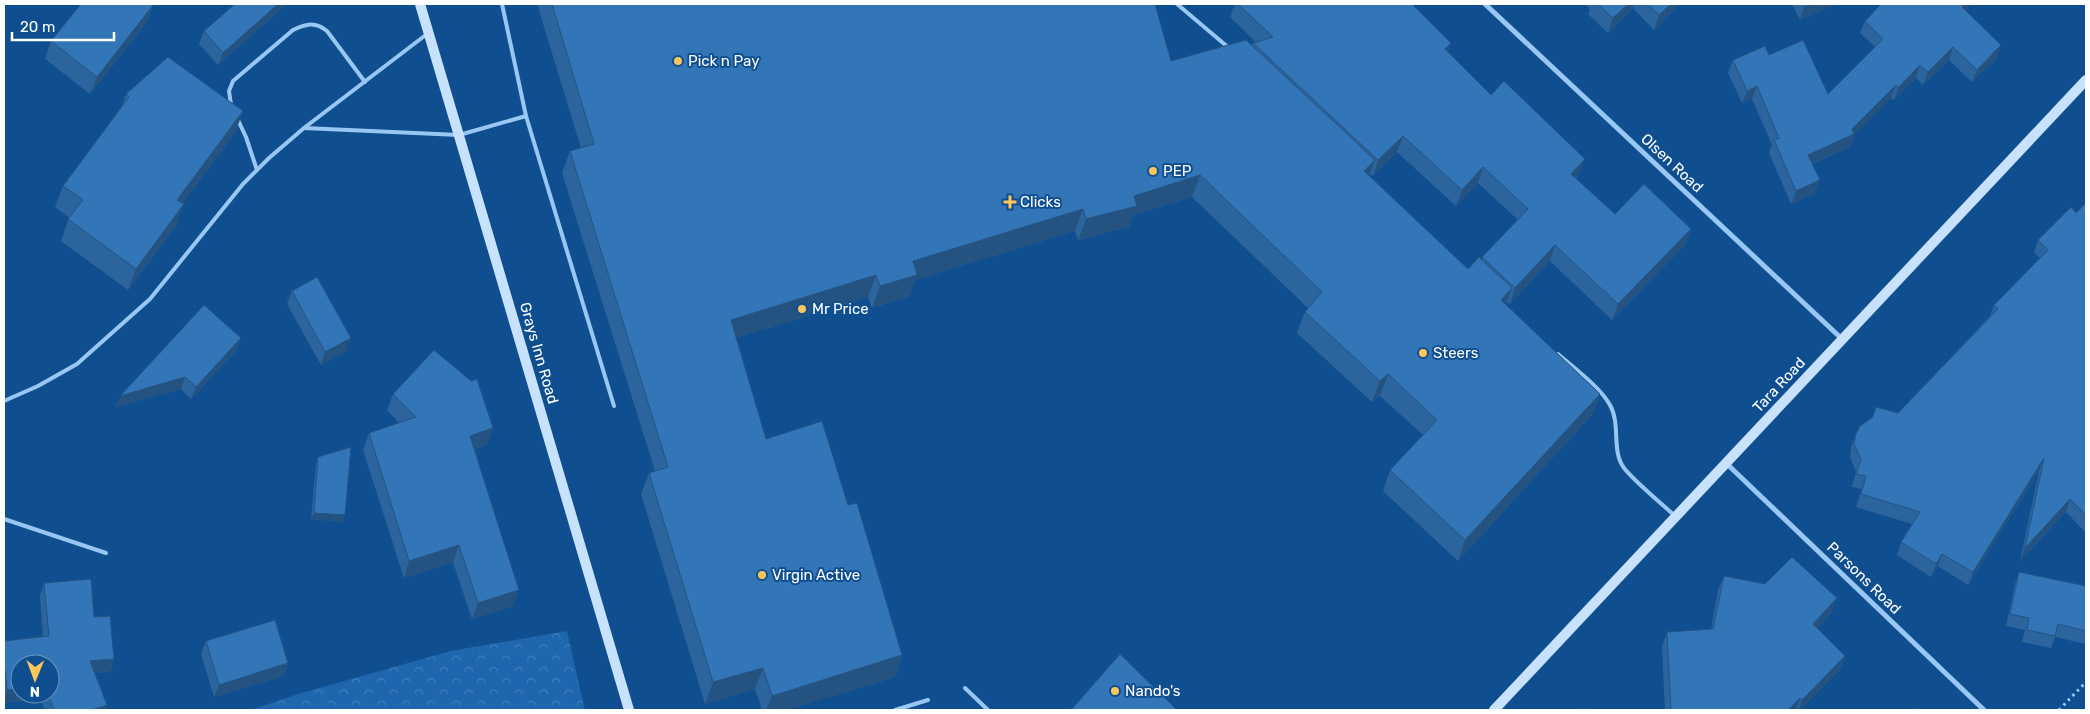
<svg xmlns="http://www.w3.org/2000/svg" width="2090" height="714" font-family="Rubik,sans-serif">
<style>
.forest{fill:url(#forest-crowns)}
.lines{fill:none;stroke-linecap:round;stroke-linejoin:round}
.path{stroke:#99c7f3;stroke-width:3;stroke-dasharray:2.5 4;stroke-linecap:butt}
.lane{stroke:#99c7f3;stroke-width:4}
.street{stroke:#99c7f3;stroke-width:5}
.secondary{stroke:#c8e2fd;stroke-width:10}
.wall{fill:#2c659e;fill-rule:evenodd}
.shaded-wall{fill:#245381}
.building{fill:#3376b8;stroke:#245381}
.poi-dot{fill:#ffc65b;stroke:#0f4f90;stroke-width:2}
.labels{text-anchor:middle;dominant-baseline:central;stroke-width:4;stroke-linejoin:round;paint-order:stroke}
.poi-label{font-size:15px;fill:#fff;stroke:#0f4f90;text-anchor:start}
.street-label{font-size:15px;fill:#fff;stroke:#0f4f90}
</style>
<defs>
<pattern id="forest-crowns" width="20" height="18" patternUnits="userSpaceOnUse" patternTransform="scale(1.25)"><rect width="20" height="18" fill="#1e67ae"/><path d="M2 6a3 3 0 1 1 6 0M12 15a3 3 0 1 1 6 0" fill="none" stroke="#407eba"/></pattern>
</defs>
<rect width="100%" height="100%" fill="#0f4f90"/>
<path class="forest" d="M 567,631 L 585,710 L 251,710 L 298,694 L 451,651 Z"/>
<g class="lines">
<path class="path" d="M 2059,710 L 2086,682"/>
<g class="lane">
<path d="M 502,4 L 526,116 L 614,406"/>
<path d="M 1177,4 L 1229,48"/>
<path d="M 231,105 L 229,91 L 233,81 L 293,30 C 306,24 315,21 327,31 L 365,82"/>
<path d="M 237,118 L 246,137 L 257,170"/>
<path d="M 304,128 L 459,135 L 526,116"/>
<path d="M 1558,354 C 1574,368 1600,387 1610,405 C 1621,424 1611,451 1624,468 C 1636,483 1660,502 1675,516"/>
<path d="M 4,401 L 38,386 L 77,364 L 150,299 L 243,184 L 269,158 L 304,128 L 427,34"/>
<path d="M 4,519 L 106,553"/>
<path d="M 965,688 L 988,710"/>
<path d="M 895,710 L 928,700"/>
</g>
<g class="street">
<path d="M 1485,4 L 1842,339"/>
<path d="M 1727,464 L 1984,710"/>
</g>
<g class="secondary">
<path d="M 420,4 L 629,710"/>
<path d="M 1494,710 L 2086,80"/>
</g>
</g>
<g class="wall">
<path d="M 235,4 L 287,4 L 218,65 L 199,44 L 204,31 Z"/>
<path d="M 537,4 L 1155,4 L 1171,61 L 1252,45 L 1253,43 L 1256,42 L 1230,17 L 1235,4 L 1412,4 L 1448,52 L 1491,95 L 1579,175 L 1576,179 L 1615,214 L 1691,229 L 1685,245 L 1612,320 L 1550,261 L 1510,304 L 1507,302 L 1506,305 L 1600,394 L 1592,415 L 1458,561 L 1383,491 L 1390,470 L 1423,435 L 1380,396 L 1372,402 L 1297,333 L 1305,312 L 1308,308 L 1192,197 L 1133,215 L 1129,227 L 1078,240 L 1075,231 L 915,280 L 909,297 L 872,308 L 868,297 L 736,338 L 766,439 L 848,505 L 902,655 L 895,677 L 787,710 L 762,710 L 755,689 L 705,704 L 641,494 L 649,473 L 655,471 L 562,173 L 570,151 L 581,148 ZM 1397,152 L 1456,206 L 1478,183 L 1518,220 L 1482,257 L 1482,259 L 1468,269 L 1370,176 L 1370,174 L 1373,176 Z"/>
<path d="M 1585,4 L 1680,4 L 1654,30 L 1633,8 L 1608,33 L 1588,14 L 1590,9 Z"/>
<path d="M 1792,4 L 1836,4 L 1800,20 Z"/>
<path d="M 1966,11 L 1997,58 L 1972,82 L 1949,60 L 1923,85 L 1916,78 L 1894,100 L 1891,98 L 1854,135 L 1850,147 L 1812,164 L 1815,193 L 1791,204 L 1769,153 L 1772,145 L 1752,99 L 1742,103 L 1728,73 L 1733,60 L 1769,55 L 1828,94 L 1875,47 L 1860,33 L 1865,21 Z"/>
<path d="M 147,22 L 90,94 L 45,59 L 51,41 Z"/>
<path d="M 126,94 L 243,111 L 235,133 L 183,203 L 176,226 L 128,290 L 61,241 L 69,218 L 55,207 L 63,186 L 122,106 Z"/>
<path d="M 2086,203 L 2086,533 L 2066,512 L 2020,561 L 2039,471 L 1968,585 L 1938,566 L 1931,577 L 1897,555 L 1901,542 L 1912,524 L 1856,507 L 1862,489 L 1852,487 L 1856,472 L 1850,457 L 1851,447 L 1856,434 L 1872,418 L 1876,407 L 1898,413 L 1990,316 L 1994,305 L 2040,258 L 2034,253 L 2038,240 L 2076,213 Z"/>
<path d="M 292,291 L 346,351 L 321,365 L 287,304 Z"/>
<path d="M 237,350 L 191,399 L 181,389 L 115,407 Z"/>
<path d="M 393,394 L 487,445 L 475,449 L 513,606 L 472,619 L 453,562 L 404,578 L 363,450 L 369,433 L 399,423 L 387,410 Z"/>
<path d="M 318,457 L 343,522 L 311,519 L 316,464 Z"/>
<path d="M 2019,572 L 2086,586 L 2086,644 L 2055,637 L 2051,648 L 2022,642 L 2025,630 L 2006,626 L 2015,584 Z"/>
<path d="M 1724,576 L 1832,612 L 1817,628 L 1845,656 L 1840,670 L 1800,710 L 1665,710 L 1662,646 L 1667,632 L 1711,629 L 1718,590 Z"/>
<path d="M 44,583 L 94,617 L 114,659 L 110,672 L 95,673 L 107,705 L 105,710 L 45,710 L 40,699 L 4,703 L 4,641 L 43,637 L 40,596 ZM 50,664 L 50,694 L 20,694 Z"/>
<path d="M 206,641 L 288,663 L 284,676 L 214,697 L 201,654 Z"/>
</g>
<g class="shaded-wall">
<path d="M 154,4 L 147,22 L 90,94 L 97,77 Z"/>
<path d="M 278,4 L 287,4 L 218,65 L 223,53 Z"/>
<path d="M 1628,4 L 1634,4 L 1633,8 L 1608,33 L 1613,18 Z"/>
<path d="M 1671,4 L 1680,4 L 1654,30 L 1659,15 Z"/>
<path d="M 1812,4 L 1836,4 L 1800,20 L 1804,7 Z"/>
<path d="M 1965,4 L 1972,4 L 1957,20 L 1962,7 Z"/>
<path d="M 1451,43 L 1446,59 L 1445,49 Z"/>
<path d="M 2001,45 L 1997,58 L 1972,82 L 1977,70 Z"/>
<path d="M 1953,47 L 1949,60 L 1923,85 L 1928,72 Z"/>
<path d="M 1920,65 L 1916,78 L 1894,100 L 1898,88 Z"/>
<path d="M 1896,85 L 1891,98 L 1854,135 L 1850,147 L 1803,167 L 1808,155 L 1852,129 Z"/>
<path d="M 1757,86 L 1752,99 L 1742,103 L 1747,91 Z"/>
<path d="M 243,111 L 235,133 L 170,221 L 177,200 Z"/>
<path d="M 1403,136 L 1397,152 L 1373,176 L 1378,160 Z"/>
<path d="M 1585,159 L 1579,175 L 1565,190 L 1571,174 Z"/>
<path d="M 1375,160 L 1367,182 L 1364,171 Z"/>
<path d="M 1483,167 L 1478,183 L 1456,206 L 1462,190 Z"/>
<path d="M 1200,175 L 1192,197 L 1133,215 L 1129,227 L 1078,240 L 1086,219 L 1134,196 Z"/>
<path d="M 1820,180 L 1815,193 L 1791,204 L 1796,191 Z"/>
<path d="M 184,204 L 176,226 L 128,290 L 136,269 Z"/>
<path d="M 1083,209 L 1075,231 L 915,280 L 909,297 L 872,308 L 880,286 L 913,261 Z"/>
<path d="M 1691,229 L 1685,245 L 1612,320 L 1618,304 Z"/>
<path d="M 1555,245 L 1550,261 L 1510,304 L 1515,288 Z"/>
<path d="M 876,275 L 868,297 L 723,342 L 731,320 Z"/>
<path d="M 1512,288 L 1504,309 L 1501,300 Z"/>
<path d="M 241,338 L 237,350 L 191,399 L 196,387 Z"/>
<path d="M 351,338 L 346,351 L 321,365 L 325,352 Z"/>
<path d="M 1388,374 L 1380,396 L 1372,402 L 1380,381 Z"/>
<path d="M 185,377 L 181,389 L 115,407 L 120,396 Z"/>
<path d="M 1600,394 L 1592,415 L 1458,561 L 1465,540 Z"/>
<path d="M 493,428 L 487,445 L 465,452 L 470,436 Z"/>
<path d="M 2044,458 L 2039,471 L 1968,585 L 1973,572 Z"/>
<path d="M 2070,499 L 2066,512 L 2020,561 L 2025,548 Z"/>
<path d="M 314,513 L 345,515 L 343,522 L 311,519 Z"/>
<path d="M 459,545 L 453,562 L 404,578 L 409,561 Z"/>
<path d="M 1942,554 L 1938,566 L 1931,577 L 1936,564 Z"/>
<path d="M 519,590 L 513,606 L 472,619 L 478,603 Z"/>
<path d="M 1837,598 L 1832,612 L 1808,638 L 1813,624 Z"/>
<path d="M 902,655 L 895,677 L 787,710 L 766,710 L 772,696 Z"/>
<path d="M 1845,656 L 1840,670 L 1800,710 L 1798,710 L 1802,700 Z"/>
<path d="M 114,659 L 110,672 L 85,674 L 90,661 Z"/>
<path d="M 288,663 L 284,676 L 214,697 L 219,685 Z"/>
<path d="M 763,668 L 755,689 L 705,704 L 713,682 Z"/>
<path d="M 20,689 L 20,694 L 42,694 L 40,699 L 4,703 L 4,698 L 7,690 Z"/>
<path d="M 1800,698 L 1796,710 L 1788,710 Z"/>
<path d="M 107,705 L 105,710 L 92,710 Z"/>
</g>
<g class="building">
<path d="M 81,4 L 154,4 L 97,77 L 51,41 Z"/>
<path d="M 235,4 L 278,4 L 223,53 L 204,31 Z"/>
<path d="M 552,4 L 1155,4 L 1171,61 L 1246,40 L 1375,160 L 1364,171 L 1468,269 L 1479,257 L 1512,288 L 1501,300 L 1600,394 L 1465,540 L 1390,470 L 1437,420 L 1388,374 L 1380,381 L 1305,312 L 1322,292 L 1200,175 L 1134,196 L 1137,206 L 1086,219 L 1083,209 L 913,261 L 917,275 L 880,286 L 876,275 L 731,320 L 766,439 L 822,421 L 848,505 L 857,503 L 902,655 L 772,696 L 763,668 L 713,682 L 649,473 L 668,467 L 570,151 L 594,144 Z"/>
<path d="M 1238,4 L 1412,4 L 1451,43 L 1445,49 L 1491,95 L 1504,81 L 1585,159 L 1571,174 L 1615,214 L 1644,184 L 1691,229 L 1618,304 L 1555,245 L 1515,288 L 1482,257 L 1528,209 L 1483,167 L 1462,190 L 1403,136 L 1378,160 L 1253,43 L 1273,37 Z"/>
<path d="M 1598,4 L 1628,4 L 1613,18 Z"/>
<path d="M 1648,4 L 1671,4 L 1659,15 Z"/>
<path d="M 1803,4 L 1812,4 L 1804,7 Z"/>
<path d="M 1881,4 L 1965,4 L 1962,7 L 2001,45 L 1977,70 L 1953,47 L 1928,72 L 1920,65 L 1898,88 L 1896,85 L 1852,129 L 1854,134 L 1808,155 L 1820,180 L 1796,191 L 1774,140 L 1779,138 L 1757,86 L 1747,91 L 1733,60 L 1765,46 L 1769,55 L 1803,40 L 1828,94 L 1883,39 L 1865,21 Z"/>
<path d="M 168,57 L 243,111 L 177,200 L 184,204 L 136,269 L 68,219 L 83,200 L 63,186 L 129,97 L 126,94 Z"/>
<path d="M 2086,203 L 2086,515 L 2070,499 L 2025,548 L 2044,458 L 1973,572 L 1942,554 L 1936,564 L 1901,542 L 1920,512 L 1861,494 L 1866,476 L 1856,474 L 1861,459 L 1854,444 L 1856,434 L 1860,426 L 1873,417 L 1876,407 L 1898,413 L 1998,309 L 1994,305 L 2048,250 L 2038,240 L 2071,207 L 2076,213 Z"/>
<path d="M 317,277 L 351,338 L 325,352 L 292,291 Z"/>
<path d="M 204,305 L 241,338 L 196,387 L 185,377 L 120,396 Z"/>
<path d="M 434,350 L 471,381 L 477,379 L 493,428 L 470,436 L 519,590 L 478,603 L 459,545 L 409,561 L 369,433 L 416,417 L 393,394 Z"/>
<path d="M 351,447 L 345,515 L 314,513 L 318,457 Z"/>
<path d="M 1792,557 L 1837,598 L 1813,624 L 1845,656 L 1802,700 L 1800,698 L 1788,710 L 1671,710 L 1667,632 L 1713,629 L 1724,576 L 1765,584 Z"/>
<path d="M 2019,572 L 2086,586 L 2086,631 L 2058,624 L 2055,636 L 2027,630 L 2029,618 L 2010,614 Z"/>
<path d="M 91,579 L 94,617 L 110,616 L 114,659 L 90,661 L 107,705 L 92,710 L 54,710 L 48,694 L 50,694 L 50,664 L 20,664 L 20,689 L 7,690 L 4,662 L 4,641 L 49,636 L 44,583 Z"/>
<path d="M 275,620 L 288,663 L 219,685 L 206,641 Z"/>
<path d="M 1120,654 L 1176,709 L 1175,710 L 1071,710 Z"/>
<path d="M 1582,708 L 1588,710 L 1581,710 Z"/>
<path d="M 1918,708 L 1918,710 L 1909,710 Z"/>
</g>
<g class="poi-dot">
<circle cx="678" cy="61" r="5"/>
<circle cx="1153" cy="171" r="5"/>
<path d="M1007.5 194.5h5v5h5v5h-5v5h-5v-5h-5v-5h5z"/>
<circle cx="802" cy="309" r="5"/>
<circle cx="1423" cy="353" r="5"/>
<circle cx="762" cy="575" r="5"/>
<circle cx="1115" cy="691" r="5"/>
</g>
<g class="labels">
<g class="poi-label">
<text x="688" y="61">Pick n Pay</text>
<text x="1163" y="171">PEP</text>
<text x="1020" y="202">Clicks</text>
<text x="812" y="309">Mr Price</text>
<text x="1433" y="353">Steers</text>
<text x="772" y="575">Virgin Active</text>
<text x="1125" y="691">Nando's</text>
</g>
<g class="street-label">
<text transform="translate(1672 163) rotate(43)">Olsen Road</text>
<text transform="translate(539 353) rotate(74)">Grays Inn Road</text>
<text transform="translate(1779 385) rotate(-47)">Tara Road</text>
<text transform="translate(1864 578) rotate(44)">Parsons Road</text>
</g>
</g>
<rect width="2090" height="714" fill="none" stroke="#ffffff" stroke-width="10"/>
<g transform="translate(35 679) rotate(181)"><circle r="24" fill="#0f4f90" stroke="#6f95bc"/>
<path d="M0-4L9 19L0 12L-9 19Z" fill="#ffc65b"/>
<text y="-8" font-size="14" font-weight="bold" text-anchor="middle" fill="#ffffff">N</text>
</g>
<path d="M12 32v8h102v-8" fill="none" stroke="#ffffff" stroke-width="2.5"/>
<text x="20" y="32" font-size="15" fill="#ffffff" stroke="#0f4f90" stroke-width="4" paint-order="stroke">20 m</text>
</svg>
